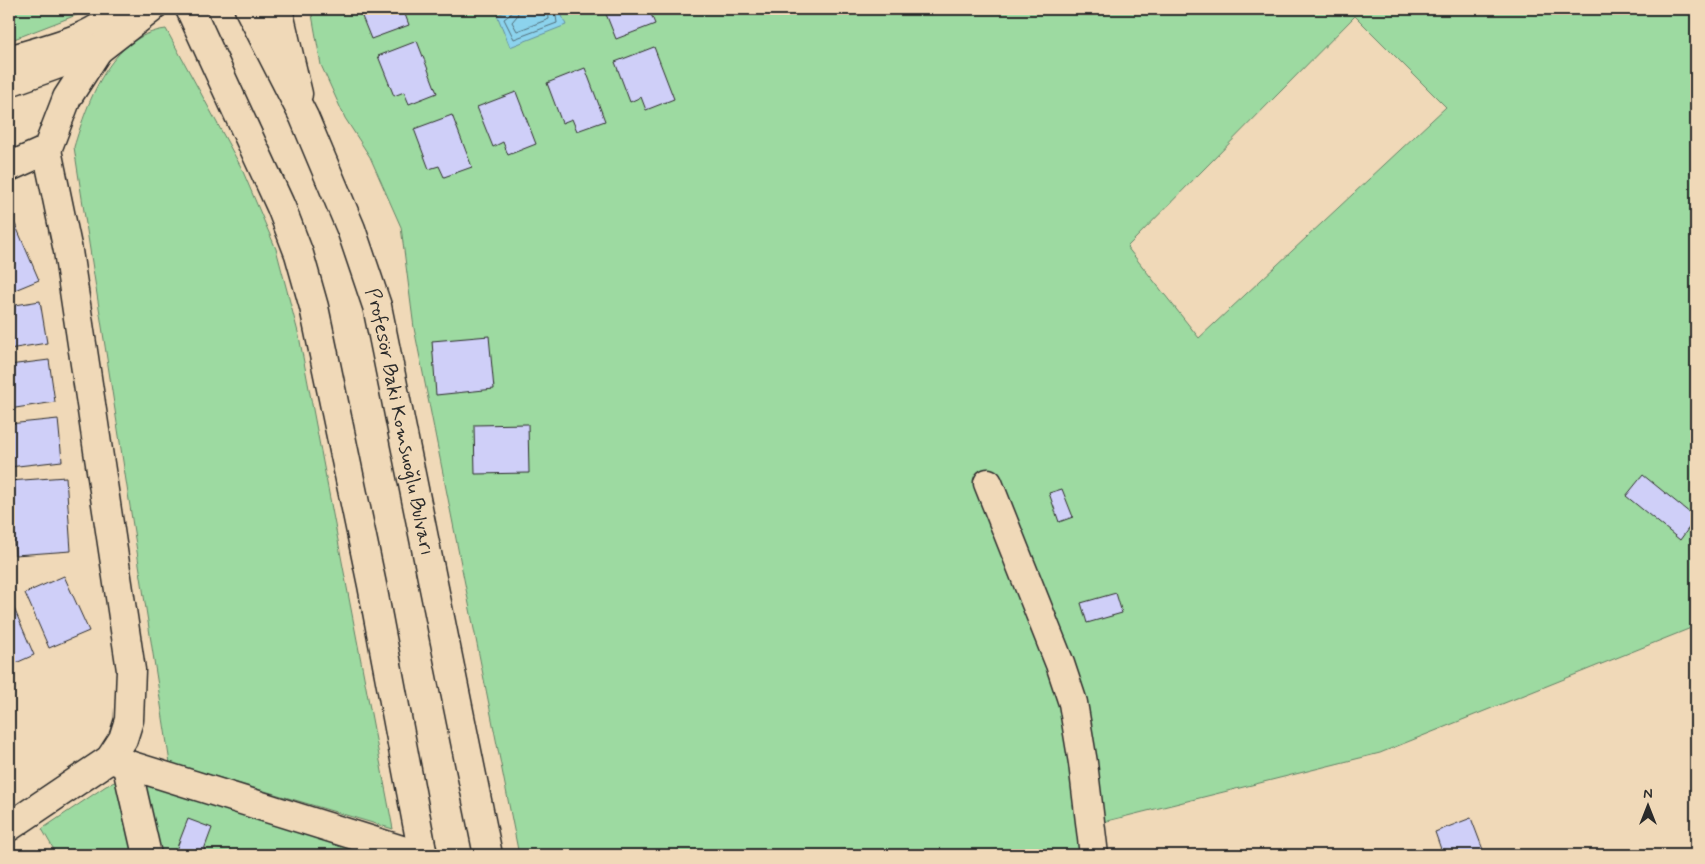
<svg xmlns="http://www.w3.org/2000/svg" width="1705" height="864" font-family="Mynerve,sans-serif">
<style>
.green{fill:#9ddaa1;stroke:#648266;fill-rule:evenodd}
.water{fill:#8cd3ed;stroke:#65909f}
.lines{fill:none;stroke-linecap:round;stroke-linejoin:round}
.shore{stroke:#526e79;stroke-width:1}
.building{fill:#cfcff8;stroke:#2b2b2b}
.minor-casing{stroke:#2b2b2b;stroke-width:31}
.major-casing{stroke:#2b2b2b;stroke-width:31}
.minor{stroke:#f0d9b8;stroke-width:28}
.major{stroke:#f0d9b8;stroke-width:28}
.labels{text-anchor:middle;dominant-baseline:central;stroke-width:4;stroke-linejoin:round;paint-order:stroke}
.street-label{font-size:20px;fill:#2b2b2b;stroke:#f0d9b8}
</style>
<rect width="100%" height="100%" fill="#f0d9b8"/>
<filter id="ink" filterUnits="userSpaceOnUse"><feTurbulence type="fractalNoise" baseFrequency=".02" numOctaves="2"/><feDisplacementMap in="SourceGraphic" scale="10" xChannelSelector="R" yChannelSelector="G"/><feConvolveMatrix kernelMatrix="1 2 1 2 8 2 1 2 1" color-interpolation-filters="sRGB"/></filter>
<g filter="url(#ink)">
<g class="green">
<path d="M 9,9 L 92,9 L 9,41 Z"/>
<path d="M 311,9 L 1696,9 L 1696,626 L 1380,753 L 1091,825 L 1094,855 L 519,855 L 414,328 L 401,227 L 370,157 L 345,118 L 321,65 ZM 1355,16 L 1446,107 L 1199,338 L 1127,247 Z"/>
<path d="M 166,29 L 241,167 L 276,249 L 299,336 L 393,829 L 170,763 L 74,147 C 88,101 110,36 166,29 Z"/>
<path d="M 123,778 L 167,788 L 364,850 L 371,855 L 57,855 L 42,829 L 106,786 Z"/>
</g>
<path class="water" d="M 513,9 L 559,9 L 566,25 L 510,47 L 497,15 Z"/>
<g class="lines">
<g class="shore">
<path d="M 512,9 L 511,14 L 504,19 L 514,39 L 557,23 L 555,9"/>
<path d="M 519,9 L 517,16 L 512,22 L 517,31 L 549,19 L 548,9"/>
</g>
</g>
<g class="building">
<path d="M 359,9 L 403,9 L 409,25 L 371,39 Z"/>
<path d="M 604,9 L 649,9 L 655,24 L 616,39 Z"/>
<path d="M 417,41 L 437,93 L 409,104 L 404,92 L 394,96 L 378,56 Z"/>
<path d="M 654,47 L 674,99 L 646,110 L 641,97 L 630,102 L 615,62 Z"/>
<path d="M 585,68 L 605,121 L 577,131 L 572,119 L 562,123 L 547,83 Z"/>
<path d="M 516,92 L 536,144 L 508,155 L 503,142 L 493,147 L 477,107 Z"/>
<path d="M 452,115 L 472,167 L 444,177 L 439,166 L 429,169 L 414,129 Z"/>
<path d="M 15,224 L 39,280 L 10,292 L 9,226 Z"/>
<path d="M 40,301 L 47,343 L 9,349 L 9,306 Z"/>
<path d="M 489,336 L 494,389 L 436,395 L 432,341 Z"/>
<path d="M 49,360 L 55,402 L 9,409 L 9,365 Z"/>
<path d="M 58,419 L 62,461 L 9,467 L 9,424 Z"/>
<path d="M 528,424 L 529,473 L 475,474 L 474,425 Z"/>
<path d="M 1643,475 L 1696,518 L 1680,540 L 1626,496 Z"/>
<path d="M 66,477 L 71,551 L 15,555 L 9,481 Z"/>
<path d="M 1062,489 L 1073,517 L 1059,522 L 1049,493 Z"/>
<path d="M 64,576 L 89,631 L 49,648 L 25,593 Z"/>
<path d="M 1116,593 L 1122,613 L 1087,623 L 1081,603 Z"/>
<path d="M 10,599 L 34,655 L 9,666 L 9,600 Z"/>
<path d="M 1471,818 L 1485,855 L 1443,855 L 1435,832 Z"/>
<path d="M 188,819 L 212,828 L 202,855 L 192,855 L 176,850 Z"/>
</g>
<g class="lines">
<defs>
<g id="minor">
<path d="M 278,9 L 298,94"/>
<path d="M 9,60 C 40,50 102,38 118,9"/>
<path d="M 9,82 L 98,50 L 151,9"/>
<path d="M 47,150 L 67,98 L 98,50"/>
<path d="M 9,167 L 47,150 L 68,251 L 131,670 L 129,720 L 123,739 L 110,759 L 9,827"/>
<path d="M 988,483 L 1060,664 L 1073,703 L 1083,763 L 1094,855"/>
<path d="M 110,759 L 418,855"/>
<path d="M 126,763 L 147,855"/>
</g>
<g id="major">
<path d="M 190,9 L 281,207 L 299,254 L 314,307 L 372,585 L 423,855"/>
<path id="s1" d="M 249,9 L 304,117 L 351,229 L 377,306 L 488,855"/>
</g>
</defs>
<use href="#minor" class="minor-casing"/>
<use href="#major" class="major-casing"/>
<use href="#minor" class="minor"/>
<use href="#major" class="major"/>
</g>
</g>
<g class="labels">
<g class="street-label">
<text stroke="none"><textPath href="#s1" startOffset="442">Profesör Baki Komsuoğlu Bulvarı</textPath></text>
</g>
</g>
<rect width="1705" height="864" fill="none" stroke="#f0d9b8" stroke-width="30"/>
<rect x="15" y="15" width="1675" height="834" fill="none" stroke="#2b2b2b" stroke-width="2" filter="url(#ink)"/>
<g transform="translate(1648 806)" stroke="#f0d9b8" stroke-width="4" paint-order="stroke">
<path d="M0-4L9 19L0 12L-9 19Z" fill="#2b2b2b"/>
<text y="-8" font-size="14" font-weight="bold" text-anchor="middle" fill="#2b2b2b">N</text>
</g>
</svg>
